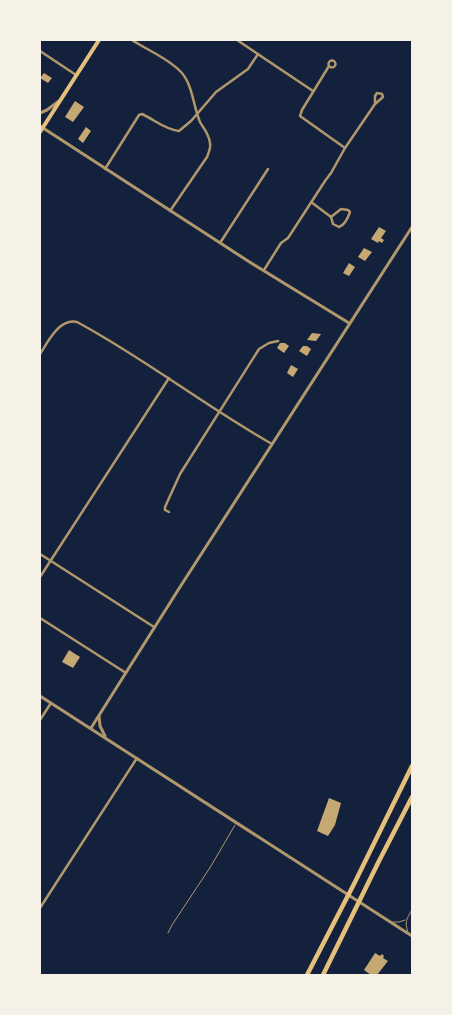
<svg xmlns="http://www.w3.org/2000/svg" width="452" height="1015" font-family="Manrope,sans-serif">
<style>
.building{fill:#c6a872}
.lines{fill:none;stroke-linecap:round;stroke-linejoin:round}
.service{stroke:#b1986c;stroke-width:1}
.minor{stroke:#b1986c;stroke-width:2.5}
.tertiary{stroke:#b1986c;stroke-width:3}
.primary{stroke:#e5c07b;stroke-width:4}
.motorway{stroke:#e5c07b;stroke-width:4.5}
</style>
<rect width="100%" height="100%" fill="#14213d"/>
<g class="building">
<path d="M 44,73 L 52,78 L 48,83 L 40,78 Z"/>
<path d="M 75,101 L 84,107 L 73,122 L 65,117 Z"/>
<path d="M 86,127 L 91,131 L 83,143 L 78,139 Z"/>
<path d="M 379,227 L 386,231 L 381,238 L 384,240 L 382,243 L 379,241 L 378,243 L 371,239 Z"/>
<path d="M 364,248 L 372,252 L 365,261 L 358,257 Z"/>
<path d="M 349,263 L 355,267 L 349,276 L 343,273 Z"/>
<path d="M 312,333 L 321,334 L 316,341 L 307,340 Z"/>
<path d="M 280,343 L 285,343 L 289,346 L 284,353 L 277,348 Z"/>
<path d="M 303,346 L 307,346 L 311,349 L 307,356 L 299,351 Z"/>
<path d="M 291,365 L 298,369 L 293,377 L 287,373 Z"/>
<path d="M 69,650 L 80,657 L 73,668 L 62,662 Z"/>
<path d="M 329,798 L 341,803 L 335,825 L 328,836 L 317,831 Z"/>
<path d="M 375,953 L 380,956 L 382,954 L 384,956 L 383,958 L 388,961 L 377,975 L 371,975 L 364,970 Z"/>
</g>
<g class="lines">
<g class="service">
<path d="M 392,922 L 399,922 L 405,920"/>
<path d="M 408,932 C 404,922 407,918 412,910"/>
<path d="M 168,933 L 172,925 L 211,866 L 235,825"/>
</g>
<g class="minor">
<path d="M 132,40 C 147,50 168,58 181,72 C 193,85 193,106 200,122 C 204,129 209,134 210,143 C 211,148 209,152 207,157 L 170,211"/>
<path d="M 237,40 L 313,91"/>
<path d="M 40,51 L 76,75"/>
<circle cx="332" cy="64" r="3.5"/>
<path d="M 329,66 L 302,110 L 300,116 L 345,148"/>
<path d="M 377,93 L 382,94 L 383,97 L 375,104 L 375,96 Z"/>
<path d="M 105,169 L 139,115 L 142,114 C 155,120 164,129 179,131 L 191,121 L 216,92 L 248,69 L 258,54"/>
<path d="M 311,202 L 331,217"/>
<path d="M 341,209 L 348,210 L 350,212 C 348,218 345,225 339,227 L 333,224 L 331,217 Z"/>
<path d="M 220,243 L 268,169"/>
<path d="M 264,270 L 281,243 L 288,238 L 325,181 L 331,173 L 345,148 L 375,104"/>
<path d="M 40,354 C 48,342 59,318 77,322 C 144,358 205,406 272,444"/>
<path d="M 169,512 L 165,510 L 165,507 L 180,474 L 259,349 L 269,343 L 278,341"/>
<path d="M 40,554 L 154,627"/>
<path d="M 40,577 L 169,378"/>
<path d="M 40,618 L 126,673"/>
<path d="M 40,720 L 51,703"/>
<path d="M 40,908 L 137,758"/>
</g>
<g class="tertiary">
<path d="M 40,113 L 47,110 L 59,101"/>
<path d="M 40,126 L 248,261 L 349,323"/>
<path d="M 40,696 L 412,936"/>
<path d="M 99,716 L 100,726 L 105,736"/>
<path d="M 91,728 L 180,587 L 412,227"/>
</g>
<path class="primary" d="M 40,132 L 99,40"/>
<g class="motorway">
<path d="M 307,975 L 355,882 L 412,766"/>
<path d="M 323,975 L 378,863 L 412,797"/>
</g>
</g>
<rect width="452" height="1015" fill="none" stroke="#f6f1e7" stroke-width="82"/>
</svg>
